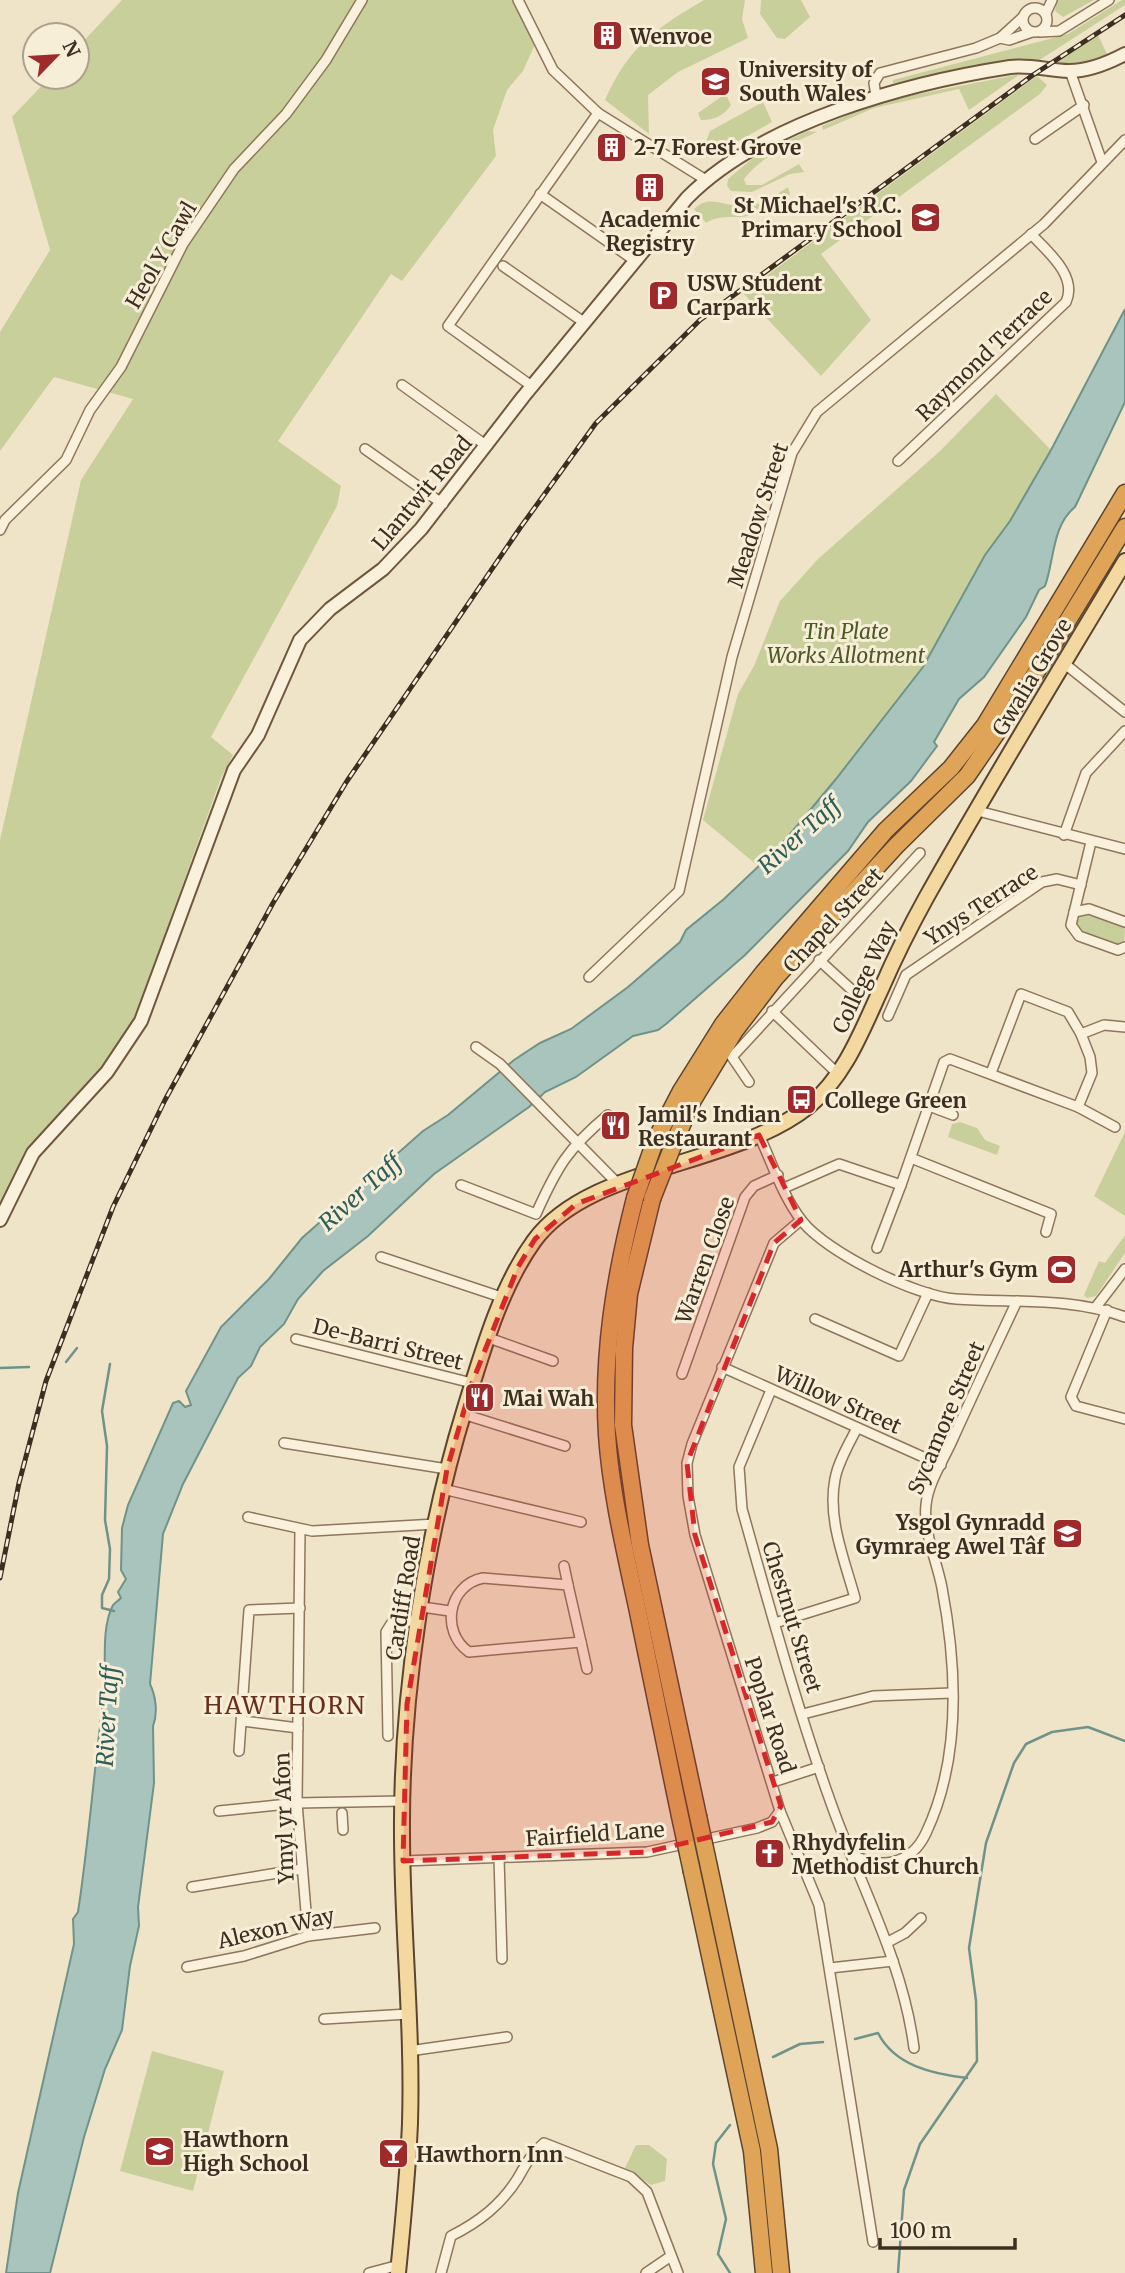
<svg xmlns="http://www.w3.org/2000/svg" width="1125" height="2273" font-family="Merriweather,serif">
<style>
.green{fill:#c9cf9b}
.water{fill:#a9c4bc;stroke:#6f938a;stroke-width:2}
.lines{fill:none;stroke-linecap:round;stroke-linejoin:round}
.stream{stroke:#6f938a;stroke-width:2.5}
.street-casing{stroke:#8d765c;stroke-width:12}
.secondary-casing{stroke:#6f573f;stroke-width:16}
.primary-casing{stroke:#5b4430;stroke-width:18}
.highway-casing{stroke:#5b4430;stroke-width:19}
.street{stroke:#faf1dc;stroke-width:9}
.secondary{stroke:#faf1dc;stroke-width:12}
.primary{stroke:#f3d9a0;stroke-width:14}
.highway{stroke:#e0a458;stroke-width:16}
.rail-casing{stroke:#3d2e20;stroke-width:5}
.rail{stroke:#f7eed8;stroke-width:2.5;stroke-dasharray:8;stroke-linecap:butt}
.highway-bridge-casing{stroke:#5b4430;stroke-width:19;stroke-linecap:butt}
.highway-bridge{stroke:#e0a458;stroke-width:16}
.marked{fill:#d62828;fill-opacity:0.2;stroke:#d62828;stroke-width:5;stroke-dasharray:14 9;stroke-linejoin:round}
.labels{text-anchor:middle;dominant-baseline:central;stroke-width:6;stroke-linejoin:round;paint-order:stroke}
.poi-label{font-size:21px;font-weight:bold;fill:#3d2e20;stroke:#f7eed8;text-anchor:start}
.street-label{font-size:21px;fill:#3d2e20;stroke:#f7eed8}
.park-label{font-size:21px;font-style:italic;fill:#4d5a26;stroke:#f7eed8}
.water-label{font-size:23px;font-style:italic;fill:#2f5d5a;stroke:#f7eed8}
.quarter-label{font-size:24px;letter-spacing:2px;fill:#6b2e1e;stroke:#f7eed8}
</style>
<rect width="100%" height="100%" fill="#f0e4c8"/>
<g class="green">
<path d="M 122,0 L 523,0 L 540,33 L 523,71 L 507,90 L 493,130 L 496,156 L 402,281 L 391,274 L 278,441 L 341,486 L 337,506 L 211,737 L 233,755 L 221,778 L 135,1017 L 104,1063 L 28,1150 L 0,1206 L 0,840 L 81,480 L 133,399 L 54,377 L 0,451 L 0,332 L 50,250 L 12,117 L 50,77 L 77,77 L 77,48 Z"/>
<path d="M 704,0 L 745,0 L 742,19 L 748,38 L 678,72 L 648,95 L 649,134 L 605,100 C 629,46 655,29 704,0 Z"/>
<path d="M 761,0 L 801,0 L 810,17 L 785,39 L 777,38 L 760,14 Z"/>
<path d="M 1057,0 L 1094,0 L 1063,17 L 1055,11 Z"/>
<path d="M 1122,0 L 1125,0 L 1125,5 L 1038,61 L 1018,59 L 893,83 L 893,80 L 1068,34 Z"/>
<path d="M 1098,35 L 1108,56 L 1079,65 L 1054,64 Z"/>
<path d="M 1020,74 L 969,110 L 959,89 L 874,108 L 823,130 L 822,126 L 878,102 Z"/>
<path d="M 1037,76 L 1047,85 L 1040,94 L 821,254 L 871,320 L 821,376 L 743,293 Z"/>
<path d="M 721,97 L 727,97 L 731,105 C 725,115 713,121 701,120 L 698,113 Z"/>
<path d="M 763,102 L 772,122 L 709,158 L 701,155 L 710,131 Z"/>
<path d="M 808,131 L 817,132 C 789,145 764,154 744,179 L 746,185 L 762,185 L 799,164 L 804,172 L 790,174 L 752,192 L 731,191 L 727,186 L 728,179 L 759,153 Z"/>
<path d="M 788,187 L 790,194 C 777,206 757,217 739,217 C 727,217 717,216 706,223 L 694,209 C 711,193 725,208 746,206 C 762,205 775,196 788,187 Z"/>
<path d="M 996,394 L 1051,450 L 1010,521 L 985,555 L 923,667 L 836,779 L 781,845 L 758,866 L 703,820 L 738,694 L 754,666 L 780,601 L 818,559 L 940,451 Z"/>
<path d="M 1082,914 L 1120,923 L 1125,929 L 1124,943 L 1118,946 L 1078,932 L 1076,919 Z"/>
<path d="M 960,1122 L 977,1128 L 985,1140 L 1000,1146 L 997,1155 L 948,1137 L 952,1124 Z"/>
<path d="M 1125,1132 L 1125,1216 L 1094,1196 Z"/>
<path d="M 1125,1235 L 1125,1253 L 1096,1296 L 1087,1298 L 1084,1295 L 1099,1261 L 1105,1263 Z"/>
<path d="M 152,2051 L 224,2071 L 193,2191 L 120,2171 Z"/>
<path d="M 636,2145 L 649,2145 L 667,2159 L 665,2181 L 651,2185 L 625,2168 Z"/>
</g>
<path class="water" d="M 1125,309 L 1125,402 L 1075,507 C 1052,525 1054,562 1045,586 L 1039,590 L 1026,617 L 984,677 L 959,699 L 934,742 L 937,746 L 911,781 L 868,822 L 848,851 L 745,955 L 666,1024 L 658,1030 L 633,1036 L 576,1077 L 545,1092 L 529,1107 L 434,1174 L 368,1236 L 323,1271 L 298,1299 L 284,1324 L 260,1347 L 251,1366 L 238,1378 L 183,1484 L 163,1534 L 150,1684 C 156,1697 158,1713 153,1726 L 154,1783 L 138,1907 L 139,1926 L 130,1966 L 122,2030 L 105,2069 L 84,2137 L 50,2273 L 6,2273 L 18,2193 L 74,1944 L 73,1919 L 78,1912 C 89,1840 94,1768 104,1695 C 107,1669 100,1630 113,1605 C 114,1604 120,1599 121,1598 L 118,1592 L 126,1579 L 121,1570 L 122,1528 L 128,1505 L 173,1403 L 179,1401 L 185,1407 L 191,1405 L 186,1391 L 221,1327 L 269,1279 L 302,1238 L 423,1131 L 448,1115 L 514,1060 L 540,1043 L 571,1029 L 628,987 L 680,942 L 686,930 L 724,899 L 781,845 L 836,779 L 923,667 L 985,555 L 1010,521 L 1051,450 Z"/>
<g class="lines">
<g class="stream">
<path d="M 66,1362 L 77,1348"/>
<path d="M 110,1364 L 102,1411 L 107,1446 L 105,1520 L 110,1549 L 109,1579 L 102,1595 L 102,1608 L 114,1611"/>
<path d="M 0,1368 L 29,1367"/>
<path d="M 855,2039 L 878,2033 C 895,2066 933,2074 967,2078"/>
<path d="M 773,2057 L 800,2044 L 823,2042"/>
<path d="M 730,2125 L 716,2143 L 713,2164 L 726,2219 L 718,2254 L 730,2273"/>
<path d="M 898,2273 L 904,2190 L 920,2144 L 977,2061 L 976,2001 L 969,1948 L 986,1843 L 1014,1763 L 1026,1744 L 1052,1732 L 1088,1727 L 1125,1741"/>
</g>
<defs>
<g id="street">
<path d="M 518,0 L 553,70 L 598,113 L 706,180"/>
<circle cx="1035" cy="20" r="12"/>
<path d="M 1046,13 L 1052,0"/>
<path d="M 1040,32 L 1059,31 L 1109,0"/>
<path d="M 1000,38 L 1009,40 L 1032,32"/>
<path d="M 1070,71 L 1102,162"/>
<path d="M 876,96 L 874,83 L 880,73 L 976,48 L 1000,38 L 1023,17"/>
<path d="M 1035,139 L 1084,105"/>
<path d="M 540,194 L 634,260"/>
<path d="M 503,266 L 585,323"/>
<path d="M 402,385 L 487,446"/>
<path d="M 533,387 L 448,326 L 598,113"/>
<path d="M 365,449 L 443,504"/>
<path d="M 898,461 L 1066,302 C 1078,276 1047,251 1031,234"/>
<path d="M 0,530 L 5,520 L 66,460 L 90,410 L 121,367 L 183,244 L 234,169 L 286,114 L 326,60 L 362,0"/>
<path d="M 1065,664 L 1125,712"/>
<path d="M 978,811 L 1125,849"/>
<path d="M 1064,835 L 1086,773 L 1125,731"/>
<path d="M 1091,842 L 1071,925 L 1079,936 L 1118,950 L 1125,947"/>
<path d="M 1074,912 L 1089,909 L 1125,922"/>
<path d="M 819,960 L 853,991"/>
<path d="M 589,977 L 679,891 L 732,657 L 792,453 L 817,412 L 1044,224 L 1125,140"/>
<path d="M 772,1011 L 838,1074"/>
<path d="M 888,1016 L 906,975 L 1042,882 L 1057,879 L 1081,885"/>
<path d="M 1081,1034 L 1104,1025 L 1125,1027"/>
<path d="M 476,1047 L 500,1064 L 619,1185"/>
<path d="M 991,1073 L 1021,994 L 1068,1012 L 1081,1034 L 1090,1057 L 1092,1073 L 1078,1107"/>
<path d="M 749,1082 L 732,1057 L 920,853"/>
<path d="M 929,1106 L 953,1115"/>
<path d="M 759,1135 C 772,1163 783,1197 802,1221 C 826,1252 917,1297 956,1299 C 1013,1303 1071,1297 1125,1317"/>
<path d="M 911,1158 L 1051,1214 L 1046,1232"/>
<path d="M 461,1185 L 536,1214 C 557,1167 568,1148 608,1115"/>
<path d="M 784,1188 L 839,1164 L 901,1185 L 944,1062 L 950,1059 L 1078,1107 L 1115,1127"/>
<path d="M 801,1220 L 774,1243 L 692,1444 L 687,1463 L 688,1496 L 695,1535 L 780,1811 L 819,1905 L 873,2242"/>
<path d="M 877,1248 L 901,1185"/>
<path d="M 381,1257 L 504,1298"/>
<path d="M 1096,1307 L 1125,1269"/>
<path d="M 1107,1310 L 1071,1397 L 1076,1406 L 1125,1419"/>
<path d="M 815,1319 L 899,1356 L 928,1293"/>
<path d="M 489,1338 L 553,1361"/>
<path d="M 296,1339 L 472,1383"/>
<path d="M 722,1367 L 941,1465"/>
<path d="M 682,1374 L 745,1197 L 754,1186 L 778,1175"/>
<path d="M 771,1390 L 739,1467 L 742,1509 C 770,1608 797,1709 832,1806 C 861,1887 903,1962 914,2048"/>
<path d="M 463,1414 L 565,1446"/>
<path d="M 284,1443 L 447,1469"/>
<path d="M 443,1489 L 581,1522"/>
<path d="M 248,1517 L 312,1531 L 436,1524"/>
<path d="M 300,1530 L 297,1803 L 308,1936"/>
<path d="M 564,1566 L 568,1585"/>
<path d="M 483,1578 L 568,1585 L 581,1642 L 469,1652 C 440,1632 448,1585 483,1578 Z"/>
<path d="M 422,1607 L 450,1611"/>
<path d="M 775,1623 L 855,1598 C 845,1561 827,1519 835,1479 C 838,1462 849,1444 857,1428"/>
<path d="M 581,1642 L 587,1669"/>
<path d="M 803,1714 L 873,1696 L 952,1693"/>
<path d="M 243,1721 L 298,1728"/>
<path d="M 388,1736 L 386,1632 L 393,1621 L 420,1621"/>
<path d="M 239,1751 L 249,1610 L 300,1608"/>
<path d="M 773,1782 L 819,1767"/>
<path d="M 219,1811 L 297,1803 L 402,1801"/>
<path d="M 342,1813 L 343,1830"/>
<path d="M 851,1854 C 881,1870 911,1865 926,1833 C 961,1759 957,1667 942,1588 C 937,1561 923,1532 926,1505 C 928,1483 943,1461 952,1441 C 973,1394 995,1348 1017,1301"/>
<path d="M 499,1858 L 502,1959"/>
<path d="M 403,1861 L 647,1852 L 757,1828 L 772,1822 L 780,1811"/>
<path d="M 192,1887 L 302,1869"/>
<path d="M 888,1942 L 905,1933 L 921,1918"/>
<path d="M 187,1967 L 244,1956 L 308,1936 L 375,1928"/>
<path d="M 830,1968 L 893,1961"/>
<path d="M 324,2019 L 408,2014"/>
<path d="M 409,2051 L 507,2037"/>
<path d="M 369,2273 L 399,2265"/>
<path d="M 441,2273 L 451,2236 C 479,2222 501,2205 518,2178 C 526,2164 531,2154 544,2143 L 631,2177 L 647,2192 L 678,2273"/>
<path d="M 646,2273 L 671,2256"/>
</g>
<path id="secondary" d="M 0,1220 L 33,1153 L 107,1072 L 141,1021 L 234,770 L 258,735 L 300,640 L 330,609 L 383,569 L 421,529 L 523,397 L 687,198 C 762,122 907,83 1010,67 C 1030,64 1050,71 1069,71 C 1088,71 1108,63 1125,54"/>
<path id="primary" d="M 398,2273 C 403,2223 408,2173 410,2123 C 413,2026 402,1929 402,1833 C 401,1696 425,1538 465,1408 C 482,1353 500,1288 534,1241 C 589,1165 733,1167 809,1106 C 846,1075 862,1030 882,987 C 895,957 910,927 926,898 C 990,784 1058,673 1125,561"/>
<g id="highway">
<path d="M 655,1141 L 681,1091 L 723,1024 L 763,973 L 886,830 L 951,768 L 985,725 L 1125,493"/>
<path d="M 674,1143 L 693,1100 L 734,1032 L 776,977 L 896,846 L 967,776 L 1018,702 L 1125,527"/>
<path d="M 635,1198 C 615,1276 602,1354 607,1435 C 611,1493 625,1551 637,1607 C 652,1679 666,1750 681,1821"/>
<path d="M 652,1199 L 629,1294 L 624,1348 L 623,1425 L 640,1545 L 698,1816"/>
<path d="M 709,1867 L 769,2149 L 781,2273"/>
<path d="M 692,1872 L 752,2151 L 764,2273"/>
</g>
</defs>
<use href="#street" class="street-casing"/>
<use href="#secondary" class="secondary-casing"/>
<use href="#primary" class="primary-casing"/>
<use href="#highway" class="highway-casing"/>
<use href="#street" class="street"/>
<use href="#secondary" class="secondary"/>
<use href="#primary" class="primary"/>
<use href="#highway" class="highway"/>
<defs>
<path id="rail" d="M 0,1578 L 19,1483 L 46,1381 L 113,1207 L 165,1100 L 273,903 L 347,781 L 520,528 L 596,423 L 700,320 L 1033,75 L 1125,15"/>
</defs>
<use href="#rail" class="rail-casing"/>
<use href="#rail" class="rail"/>
<defs>
<g id="highway-bridge">
<path d="M 635,1198 L 655,1141"/>
<path d="M 652,1199 L 674,1143"/>
<path d="M 698,1816 L 709,1867"/>
<path d="M 681,1821 L 692,1872"/>
</g>
</defs>
<use href="#highway-bridge" class="highway-bridge-casing"/>
<use href="#highway-bridge" class="highway-bridge"/>
</g>
<path class="marked" d="M 759,1135 L 801,1220 L 774,1243 L 687,1463 L 695,1535 L 781,1806 L 772,1822 L 647,1852 L 403,1861 L 407,1704 L 447,1469 L 472,1383 L 518,1267 L 535,1239 L 576,1204 Z"/>
<defs>
<symbol id="building-square" viewBox="-11 -11 22 22"><rect x="-9" y="-9" width="18" height="18" rx="4" fill="#9e2a2b" stroke="#f7eed8"/><path d="M-4-6H4V6H1V3H-1V6H-4ZM-2.5-4.3h1.7v1.8h-1.7ZM.8-4.3h1.7v1.8H.8ZM-2.5-1h1.7V.8h-1.7ZM.8-1h1.7V.8H.8Z" fill="#fff"/></symbol>
<symbol id="university-square" viewBox="-11 -11 22 22"><rect x="-9" y="-9" width="18" height="18" rx="4" fill="#9e2a2b" stroke="#f7eed8"/><path d="M0-5L7-2L0 1L-7-2ZM-4 1L0 2.5L4 1V4Q0 6-4 4Z" fill="#fff"/></symbol>
<symbol id="school-square" viewBox="-11 -11 22 22"><rect x="-9" y="-9" width="18" height="18" rx="4" fill="#9e2a2b" stroke="#f7eed8"/><path d="M0-5L7-2L0 1L-7-2ZM-4 1L0 2.5L4 1V4Q0 6-4 4Z" fill="#fff"/></symbol>
<symbol id="parking-square" viewBox="-11 -11 22 22"><rect x="-9" y="-9" width="18" height="18" rx="4" fill="#9e2a2b" stroke="#f7eed8"/><path d="M-3.5-5.5H1a3.5 3.5 0 0 1 0 7H-1V5.5H-3.5ZM-1-3.4V-.6H.8a1.4 1.4 0 0 0 0-2.8Z" fill="#fff"/></symbol>
<symbol id="bus-square" viewBox="-11 -11 22 22"><rect x="-9" y="-9" width="18" height="18" rx="4" fill="#9e2a2b" stroke="#f7eed8"/><path d="M-5-6H5V4H4V6H2V4H-2V6H-4V4H-5ZM-3.5-4V0h7V-4ZM-3.5 1.2v1.5H-2V1.2ZM2 1.2v1.5H3.5V1.2Z" fill="#fff"/></symbol>
<symbol id="restaurant-square" viewBox="-11 -11 22 22"><rect x="-9" y="-9" width="18" height="18" rx="4" fill="#9e2a2b" stroke="#f7eed8"/><path d="M-5-6h1v4h1v-4h1v4h1v-4h1v5L-1.5 .5V6h-2V.5L-5-1ZM5-6V6H3V1.5H1.5Q1.5-4 5-6Z" fill="#fff"/></symbol>
<symbol id="stadium-square" viewBox="-11 -11 22 22"><rect x="-9" y="-9" width="18" height="18" rx="4" fill="#9e2a2b" stroke="#f7eed8"/><path d="M0-5a6.5 5 0 1 0 0 10a6.5 5 0 1 0 0-10ZM-3.5-1.8h7v3.6h-7Z" fill="#fff"/></symbol>
<symbol id="church-square" viewBox="-11 -11 22 22"><rect x="-9" y="-9" width="18" height="18" rx="4" fill="#9e2a2b" stroke="#f7eed8"/><path d="M-1.2-6h2.4v3.5h3.3v2.4h-3.3V6h-2.4V-.1h-3.3v-2.4h3.3Z" fill="#fff"/></symbol>
<symbol id="bar-square" viewBox="-11 -11 22 22"><rect x="-9" y="-9" width="18" height="18" rx="4" fill="#9e2a2b" stroke="#f7eed8"/><path d="M-6-5H6L.8 .8V4.5H3.5V6h-7V4.5H-.8V.8Z" fill="#fff"/></symbol>
</defs>
<g fill-rule="evenodd">
<use href="#building-square" x="590" y="18" width="35" height="35"/>
<use href="#university-square" x="698" y="64" width="35" height="35"/>
<use href="#building-square" x="594" y="130" width="35" height="35"/>
<use href="#building-square" x="632" y="170" width="35" height="35"/>
<use href="#school-square" x="908" y="200" width="35" height="35"/>
<use href="#parking-square" x="646" y="278" width="35" height="35"/>
<use href="#bus-square" x="784" y="1082" width="35" height="35"/>
<use href="#restaurant-square" x="598" y="1108" width="35" height="35"/>
<use href="#stadium-square" x="1044" y="1252" width="35" height="35"/>
<use href="#restaurant-square" x="462" y="1380" width="35" height="35"/>
<use href="#school-square" x="1050" y="1516" width="35" height="35"/>
<use href="#church-square" x="752" y="1836" width="35" height="35"/>
<use href="#school-square" x="142" y="2134" width="35" height="35"/>
<use href="#bar-square" x="376" y="2136" width="35" height="35"/>
</g>
<g class="labels">
<g class="poi-label">
<text x="630" y="36">Wenvoe</text>
<text x="739" y="69">University of<tspan x="739" dy="24">South Wales</tspan></text>
<text x="634" y="147">2-7 Forest Grove</text>
<text x="902" y="205" text-anchor="end">St Michael's R.C.<tspan x="902" dy="24">Primary School</tspan></text>
<text x="650" y="219" text-anchor="middle">Academic<tspan x="650" dy="24">Registry</tspan></text>
<text x="687" y="283">USW Student<tspan x="687" dy="24">Carpark</tspan></text>
<text x="825" y="1100">College Green</text>
<text x="638" y="1114">Jamil's Indian<tspan x="638" dy="24">Restaurant</tspan></text>
<text x="1038" y="1269" text-anchor="end">Arthur's Gym</text>
<text x="503" y="1398">Mai Wah</text>
<text x="1045" y="1522" text-anchor="end">Ysgol Gynradd<tspan x="1045" dy="24">Gymraeg Awel Tâf</tspan></text>
<text x="792" y="1842">Rhydyfelin<tspan x="792" dy="24">Methodist Church</tspan></text>
<text x="183" y="2139">Hawthorn<tspan x="183" dy="24">High School</tspan></text>
<text x="416" y="2154">Hawthorn Inn</text>
</g>
<g class="street-label">
<text transform="translate(161 255) rotate(-60)">Heol Y Cawl</text>
<text transform="translate(984 355) rotate(-44)">Raymond Terrace</text>
<text transform="translate(422 493) rotate(-50)">Llantwit Road</text>
<text transform="translate(758 515) rotate(-72)">Meadow Street</text>
<text transform="translate(1032 677) rotate(-59)">Gwalia Grove</text>
<text transform="translate(981 905) rotate(-33)">Ynys Terrace</text>
<text transform="translate(833 920) rotate(-47)">Chapel Street</text>
<text transform="translate(864 977) rotate(-65)">College Way</text>
<text transform="translate(705 1260) rotate(-70)">Warren Close</text>
<text transform="translate(388 1344) rotate(14)">De-Barri Street</text>
<text transform="translate(838 1400) rotate(24)">Willow Street</text>
<text transform="translate(946 1418) rotate(-67)">Sycamore Street</text>
<text transform="translate(403 1598) rotate(-81)">Cardiff Road</text>
<text transform="translate(792 1617) rotate(73)">Chestnut Street</text>
<text transform="translate(770 1715) rotate(72)">Poplar Road</text>
<text transform="translate(284 1818) rotate(-92)">Ymyl yr Afon</text>
<text transform="translate(595 1834) rotate(-4)">Fairfield Lane</text>
<text transform="translate(276 1928) rotate(-13)">Alexon Way</text>
</g>
<g class="park-label">
<text x="846" y="631">Tin Plate<tspan x="846" dy="24">Works Allotment</tspan></text>
</g>
<g class="water-label">
<text transform="translate(799 835) rotate(-42)">River Taff</text>
<text transform="translate(360 1192) rotate(-42)">River Taff</text>
<text transform="translate(107 1716) rotate(-87)">River Taff</text>
</g>
<g class="quarter-label">
<text x="285" y="1705">HAWTHORN</text>
</g>
</g>
<g transform="translate(56 56) rotate(65)"><circle r="33" fill="#f7eed8" stroke="#ada18e" stroke-width="2"/>
<path d="M0-5L12 26L0 18L-12 26Z" fill="#9e2a2b"/>
<text y="-10" font-size="19" font-weight="bold" text-anchor="middle" fill="#3d2e20">N</text>
</g>
<path d="M880 2238v10h135v-10" fill="none" stroke="#3d2e20" stroke-width="3.5"/>
<text x="890" y="2238" font-size="21" fill="#3d2e20" stroke="#f7eed8" stroke-width="5" paint-order="stroke">100 m</text>
</svg>
